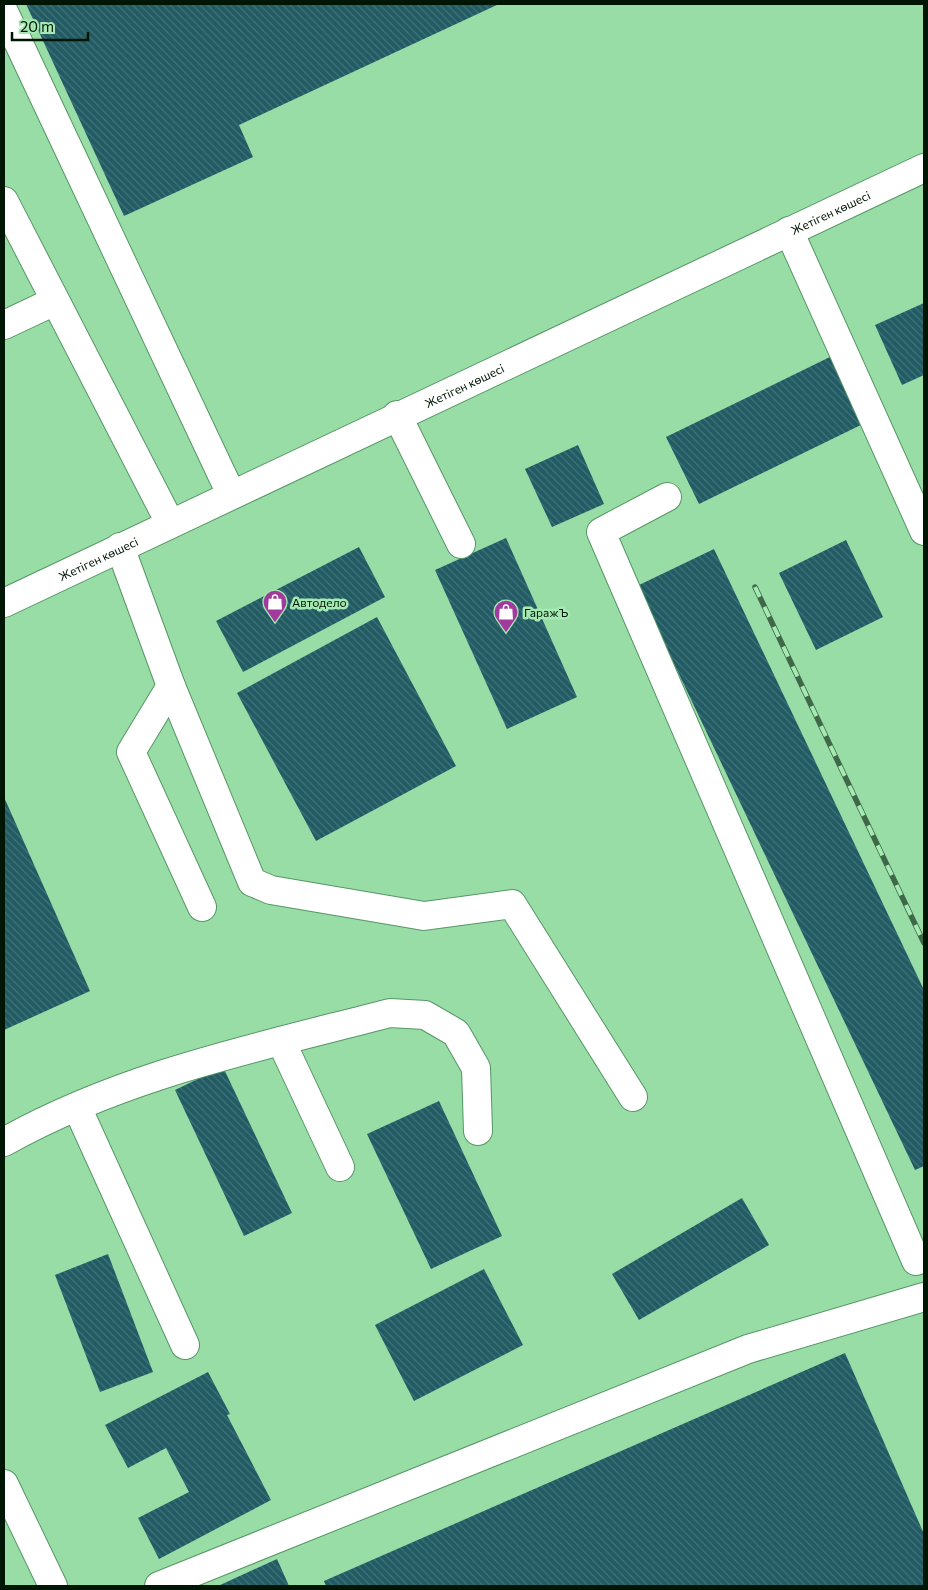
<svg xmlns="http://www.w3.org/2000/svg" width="928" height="1590" font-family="Commissioner,sans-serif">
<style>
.building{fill:url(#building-back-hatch)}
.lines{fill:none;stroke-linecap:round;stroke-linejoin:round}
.minor-casing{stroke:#569765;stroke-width:30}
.minor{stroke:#fff;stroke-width:28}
.rail-casing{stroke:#3f6848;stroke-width:5.5}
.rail{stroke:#a5e9b3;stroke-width:4;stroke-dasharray:11;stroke-linecap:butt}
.labels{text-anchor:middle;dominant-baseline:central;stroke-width:5;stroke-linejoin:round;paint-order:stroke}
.street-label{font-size:12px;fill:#001605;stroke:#a5e9b3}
.poi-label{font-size:12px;fill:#001605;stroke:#a5e9b3;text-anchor:start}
</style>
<defs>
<pattern id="building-back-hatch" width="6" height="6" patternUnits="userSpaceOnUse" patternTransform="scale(1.25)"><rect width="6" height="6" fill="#215b64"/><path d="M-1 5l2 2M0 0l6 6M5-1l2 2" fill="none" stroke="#457278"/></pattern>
</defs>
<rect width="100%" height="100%" fill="#98dca6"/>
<g class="building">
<path d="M 26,4 L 499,4 L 239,125 L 253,157 L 124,216 Z"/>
<path d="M 924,303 L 924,375 L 902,385 L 875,325 Z"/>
<path d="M 836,354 L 869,421 L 699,504 L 666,437 Z"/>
<path d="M 578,445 L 604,504 L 552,527 L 525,469 Z"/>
<path d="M 506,538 L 577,697 L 507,729 L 435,570 Z"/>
<path d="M 846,540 L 883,617 L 816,650 L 779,573 Z"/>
<path d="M 359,547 L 385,597 L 243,672 L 216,621 Z"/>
<path d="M 714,549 L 924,990 L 924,1166 L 915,1170 L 637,586 Z"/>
<path d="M 377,617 L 456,766 L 316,841 L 237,693 Z"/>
<path d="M 4,797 L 90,991 L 4,1030 Z"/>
<path d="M 223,1067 L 292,1213 L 244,1236 L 175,1090 Z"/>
<path d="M 439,1101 L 502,1236 L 431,1269 L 367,1134 Z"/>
<path d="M 742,1198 L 769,1245 L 639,1320 L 612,1274 Z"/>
<path d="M 108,1254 L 153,1372 L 100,1392 L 55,1275 Z"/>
<path d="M 484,1269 L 523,1345 L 414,1401 L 375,1325 Z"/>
<path d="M 845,1353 L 924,1534 L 924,1586 L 326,1586 L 324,1581 Z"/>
<path d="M 208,1372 L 230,1414 L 227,1415 L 271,1500 L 159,1559 L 138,1518 L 189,1492 L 166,1448 L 128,1468 L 105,1425 Z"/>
<path d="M 277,1559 L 289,1586 L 218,1586 Z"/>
</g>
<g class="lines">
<defs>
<g id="minor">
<path d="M 4,12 L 231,494"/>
<path d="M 4,201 L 170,523"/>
<path d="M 789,231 L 924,531"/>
<path d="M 4,325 L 55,301"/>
<path d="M 397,415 L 461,544"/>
<path d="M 667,497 L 601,532 L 916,1261 L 924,1258"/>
<path d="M 120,547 L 171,686 L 252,882 L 271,890 L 424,916 L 512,904 L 633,1097"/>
<path id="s1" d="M 4,603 L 924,168"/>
<path d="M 171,686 L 131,752 L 202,907"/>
<path d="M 281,1041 L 340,1167"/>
<path d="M 77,1107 L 185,1345"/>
<path d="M 4,1142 C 123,1075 259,1047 390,1013 L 425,1015 L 456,1033 L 476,1068 L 478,1131"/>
<path d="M 4,1484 L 53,1586"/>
<path d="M 159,1586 L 748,1349 L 924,1297"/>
</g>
</defs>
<use href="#minor" class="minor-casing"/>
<use href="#minor" class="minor"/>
<defs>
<path id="rail" d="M 755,587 L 924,943"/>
</defs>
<use href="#rail" class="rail-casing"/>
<use href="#rail" class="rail"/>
</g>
<defs>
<symbol id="shop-pin" viewBox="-11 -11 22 30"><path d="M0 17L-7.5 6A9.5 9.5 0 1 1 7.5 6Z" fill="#a2399c" stroke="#a5e9b3"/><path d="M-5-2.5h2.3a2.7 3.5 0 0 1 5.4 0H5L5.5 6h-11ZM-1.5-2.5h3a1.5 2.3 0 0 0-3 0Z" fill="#fff"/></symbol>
</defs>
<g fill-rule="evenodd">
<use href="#shop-pin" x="261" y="588" width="28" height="38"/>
<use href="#shop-pin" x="492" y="598" width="28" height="38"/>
</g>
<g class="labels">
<g class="street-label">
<text stroke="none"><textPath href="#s1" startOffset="914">Жетіген көшесі</textPath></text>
<text stroke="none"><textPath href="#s1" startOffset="509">Жетіген көшесі</textPath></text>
<text stroke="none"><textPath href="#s1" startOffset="104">Жетіген көшесі</textPath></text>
</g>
<g class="poi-label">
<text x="292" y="602">Автодело</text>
<text x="524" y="612">ГаражЪ</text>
</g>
</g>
<rect width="928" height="1590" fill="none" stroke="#001605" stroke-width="10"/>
<path d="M12 32v8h76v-8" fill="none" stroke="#001605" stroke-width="2.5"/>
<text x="20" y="32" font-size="15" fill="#001605" stroke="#a5e9b3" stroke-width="4" paint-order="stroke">20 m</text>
</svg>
